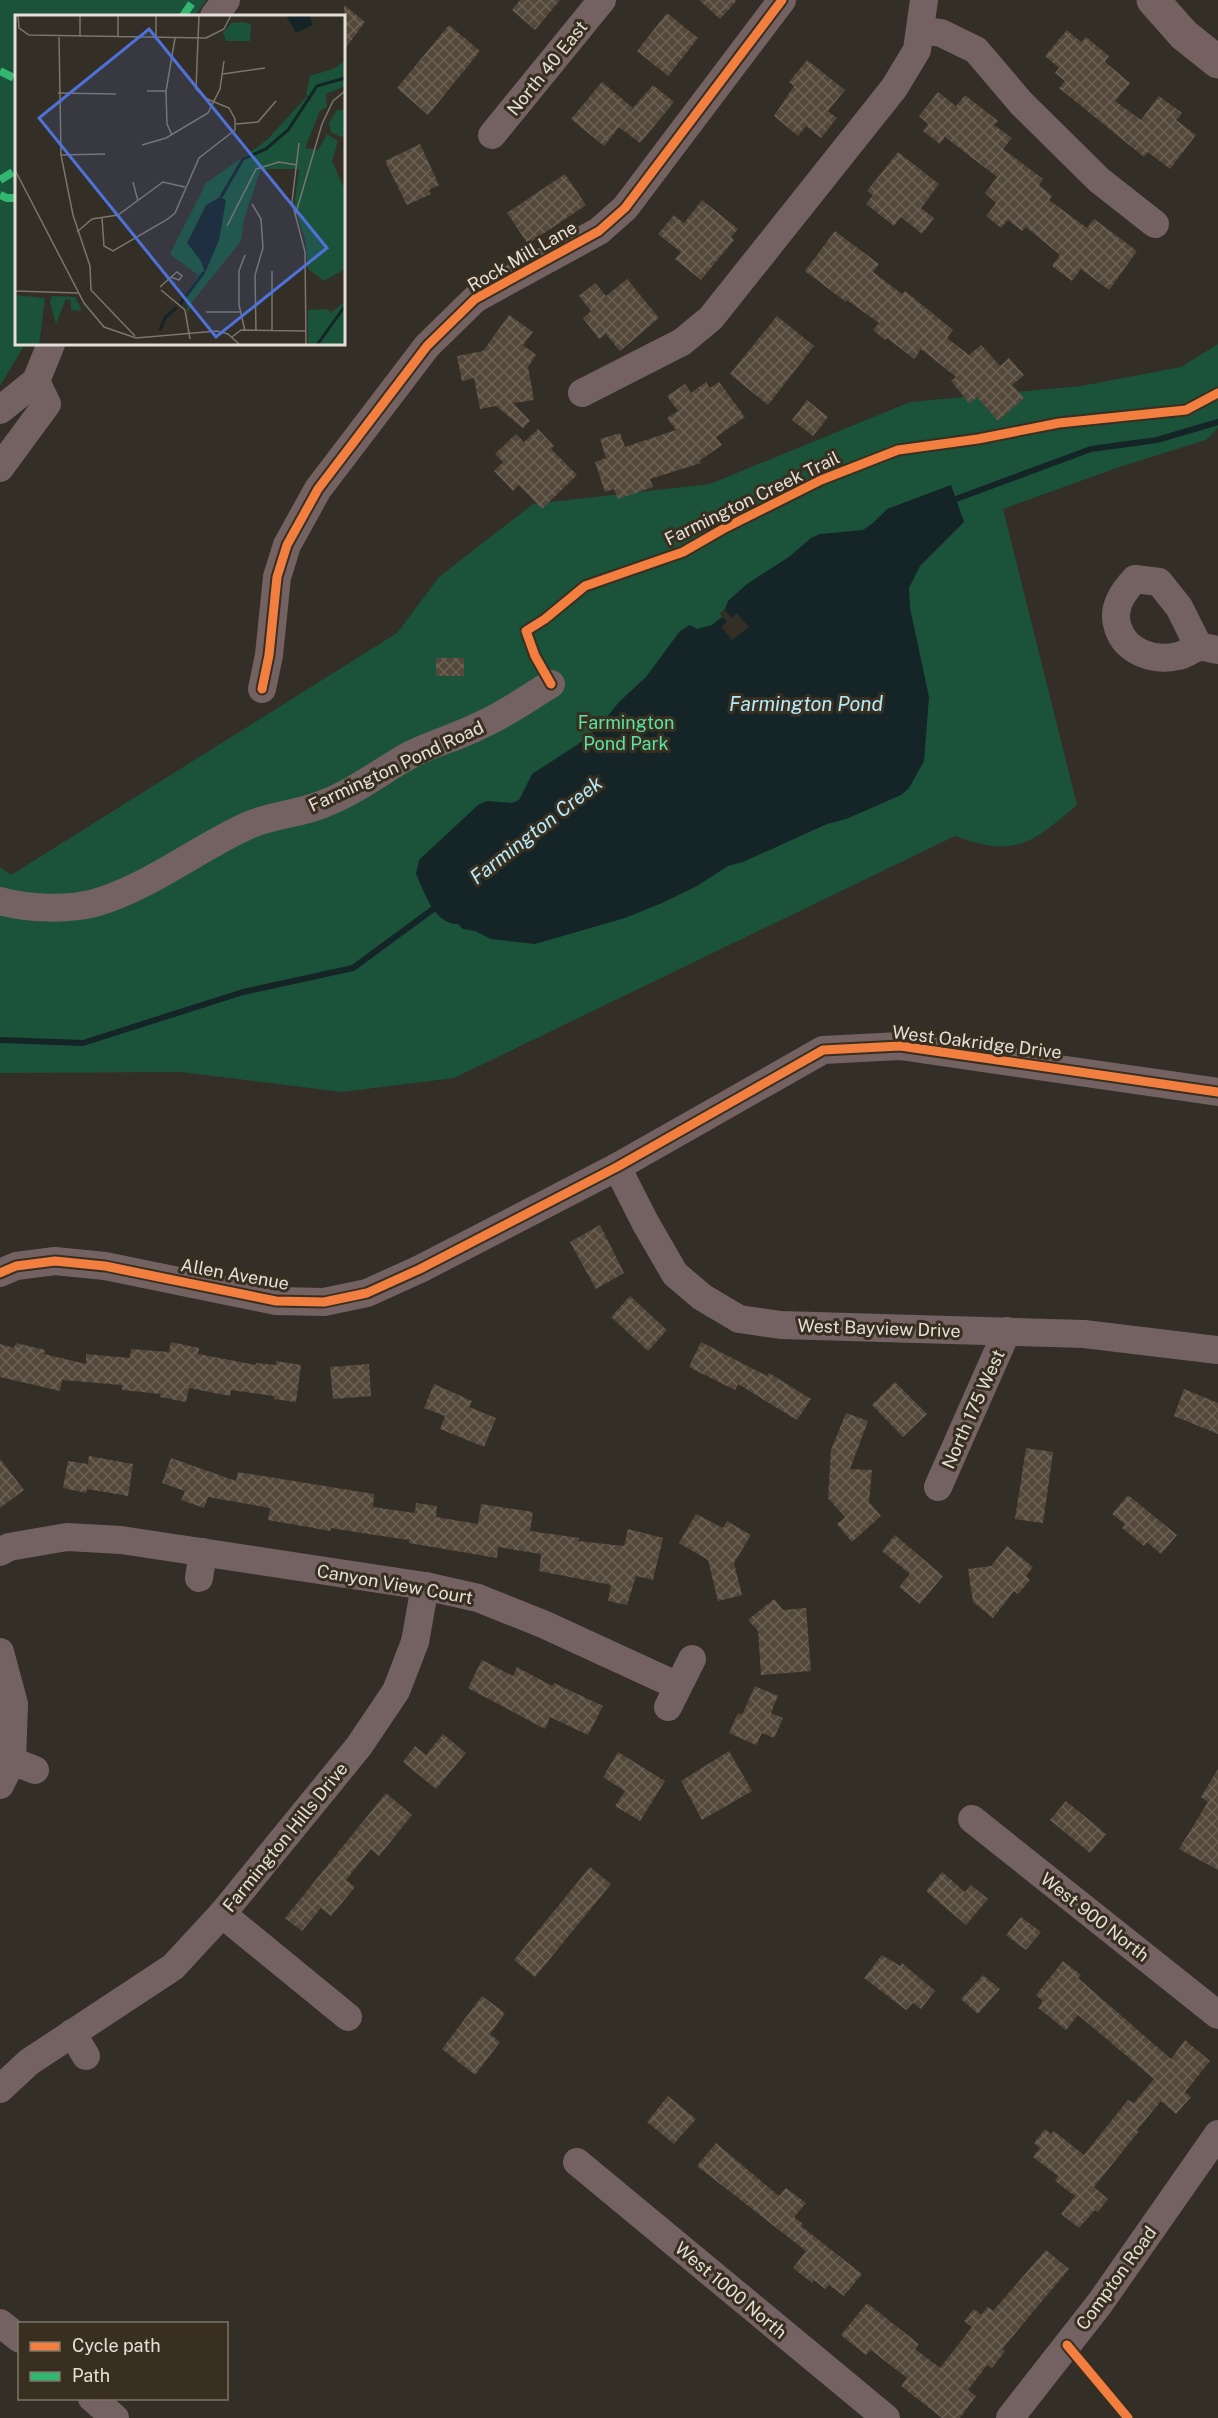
<svg xmlns="http://www.w3.org/2000/svg" width="1218" height="2418" font-family="'Public Sans',sans-serif">
<style>
.green{fill:#1a5339}
.water{fill:#152427}
.pier{fill:#332e26}
.lines{fill:none;stroke-linecap:round;stroke-linejoin:round}
.stream{stroke:#152427;stroke-width:6}
.building{fill:url(#building-cross-hatch)}
.minor{stroke:#746263;stroke-width:28}
.major{stroke:#746160;stroke-width:33}
.quiet{stroke:#33b770;stroke-width:8;stroke-dasharray:15 8;stroke-linecap:butt}
.cycleway-casing{stroke:#382f21;stroke-width:13}
.cycleway{stroke:#f27e40;stroke-width:9}
.labels{text-anchor:middle;dominant-baseline:central;stroke-width:6;stroke-linejoin:round;paint-order:stroke}
.street-label{font-size:18px;fill:#e5e0d7;stroke:#382f21}
.park-label{font-size:18px;fill:#59e3a4;stroke:#382f21}
.water-label{font-size:20px;font-style:italic;fill:#b3ebfa;stroke:#382f21}
.inset-river{fill:none;stroke:#152427;stroke-width:3}
.inset-road{fill:none;stroke:#7a756d;stroke-width:1.5}
.view{fill:#4f72d8;fill-opacity:0.15;stroke:#4f72d8;stroke-width:3}
.inset-edge{fill:none;stroke:#e5e0d7;stroke-width:3}
</style>
<defs>
<pattern id="building-cross-hatch" width="8" height="8" patternUnits="userSpaceOnUse" patternTransform="scale(1.5)"><rect width="8" height="8" fill="#54483b"/><path d="M0 0l8 8M0 8l8-8" fill="none" stroke="#6c6257"/></pattern>
</defs>
<rect width="100%" height="100%" fill="#332e26"/>
<g class="green">
<path d="M 0,0 L 206,0 L 195,16 L 16,16 L 16,344 L 25,344 L 0,386 Z"/>
<path d="M 1218,344 L 1218,428 L 1206,440 L 1122,466 L 1003,509 L 1077,805 C 1031,844 1015,858 955,836 L 454,1078 L 342,1092 L 181,1072 L 0,1073 L 0,867 L 11,875 L 397,633 L 439,577 L 533,504 L 710,484 L 910,402 L 1081,386 L 1181,367 Z"/>
</g>
<path class="water" d="M 951,485 L 964,522 L 920,566 L 909,588 L 910,608 L 929,697 L 924,761 L 909,788 L 901,795 L 846,819 L 827,824 L 743,862 L 728,866 L 697,886 L 662,903 L 625,918 L 573,933 L 535,944 L 518,942 L 491,939 L 475,931 L 463,929 L 458,924 C 434,925 424,891 416,874 L 419,860 L 478,805 L 487,801 L 512,803 L 519,800 L 532,774 L 577,745 L 599,727 L 619,702 L 646,677 L 680,631 L 690,625 L 697,629 L 712,625 L 722,617 L 728,601 L 747,584 L 789,557 L 811,538 L 820,534 L 863,530 L 873,523 L 887,509 Z"/>
<path class="pier" d="M 724,609 L 732,618 L 737,613 L 749,627 L 732,640 L 721,627 L 727,622 L 720,614 Z"/>
<g class="lines">
<g class="stream">
<path d="M 950,504 L 956,499 L 1091,449 L 1157,440 L 1218,422"/>
<path d="M 0,1040 L 83,1043 L 243,992 L 353,968 L 440,904"/>
</g>
</g>
<g class="building">
<path d="M 520,0 L 560,0 L 535,30 L 512,10 Z"/>
<path d="M 699,0 L 737,0 L 720,19 Z"/>
<path d="M 344,5 L 365,22 L 344,50 Z"/>
<path d="M 667,13 L 698,38 L 668,76 L 637,51 Z"/>
<path d="M 449,25 L 480,51 L 428,115 L 397,88 Z"/>
<path d="M 1067,30 L 1081,42 L 1086,37 L 1109,56 L 1105,62 L 1130,83 L 1115,101 L 1141,120 L 1159,96 L 1182,113 L 1176,120 L 1196,135 L 1170,169 L 1148,152 L 1144,157 L 1059,88 L 1065,81 L 1055,73 L 1059,68 L 1045,56 Z"/>
<path d="M 807,60 L 845,90 L 828,111 L 837,118 L 821,138 L 806,126 L 798,136 L 774,116 L 794,86 L 789,82 Z"/>
<path d="M 602,82 L 633,108 L 653,85 L 674,102 L 640,143 L 619,127 L 604,146 L 571,119 Z"/>
<path d="M 938,92 L 956,106 L 965,95 L 998,121 L 994,125 L 1012,138 L 1003,149 L 1043,179 L 1039,185 L 1052,196 L 1049,200 L 1087,228 L 1094,219 L 1137,251 L 1109,290 L 1081,269 L 1072,281 L 1052,266 L 1060,255 L 1026,227 L 1022,231 L 1008,220 L 1001,228 L 986,216 L 996,203 L 985,193 L 997,177 L 945,137 L 940,144 L 923,131 L 928,124 L 919,116 Z"/>
<path d="M 420,144 L 439,185 L 429,190 L 431,194 L 407,205 L 385,161 Z"/>
<path d="M 898,152 L 939,184 L 921,208 L 934,218 L 922,234 L 901,217 L 894,226 L 866,204 L 873,195 L 867,191 Z"/>
<path d="M 565,174 L 586,205 L 528,244 L 507,213 Z"/>
<path d="M 702,200 L 738,229 L 731,237 L 734,240 L 701,280 L 675,259 L 681,252 L 658,234 L 674,215 L 684,223 Z"/>
<path d="M 835,231 L 879,264 L 873,272 L 902,294 L 905,291 L 953,330 L 947,338 L 969,355 L 981,345 L 1000,366 L 1009,358 L 1024,375 L 1012,385 L 1024,398 L 998,421 L 977,397 L 970,404 L 951,381 L 956,377 L 921,349 L 914,359 L 887,338 L 885,340 L 873,330 L 879,323 L 847,300 L 846,302 L 805,271 Z"/>
<path d="M 627,279 L 659,318 L 620,351 L 606,334 L 599,339 L 583,318 L 591,311 L 579,296 L 595,283 L 606,296 Z"/>
<path d="M 509,315 L 533,332 L 523,345 L 536,355 L 528,367 L 534,400 L 513,403 L 530,421 L 523,428 L 496,406 L 480,409 L 474,378 L 462,381 L 457,356 L 483,351 Z"/>
<path d="M 777,316 L 814,346 L 768,405 L 730,374 Z"/>
<path d="M 706,382 L 710,388 L 719,382 L 745,417 L 716,437 L 722,445 L 699,461 L 701,463 L 650,479 L 653,487 L 618,499 L 614,489 L 605,492 L 595,462 L 606,458 L 600,439 L 620,433 L 625,447 L 676,430 L 667,418 L 678,411 L 667,396 L 685,384 L 691,393 Z"/>
<path d="M 807,400 L 828,417 L 813,436 L 792,420 Z"/>
<path d="M 538,429 L 554,446 L 551,449 L 577,475 L 542,509 L 519,485 L 513,491 L 494,471 L 503,462 L 495,454 L 516,434 L 524,442 Z"/>
<rect x="436" y="658" width="28" height="18"/>
<path d="M 600,1225 L 624,1273 L 596,1289 L 570,1242 Z"/>
<path d="M 630,1296 L 667,1330 L 648,1351 L 611,1317 Z"/>
<path d="M 171,1342 L 199,1348 L 198,1354 L 256,1365 L 256,1363 L 276,1365 L 276,1361 L 301,1365 L 296,1402 L 274,1399 L 274,1396 L 231,1390 L 230,1396 L 189,1388 L 186,1402 L 160,1397 L 161,1394 L 122,1390 L 122,1385 L 62,1380 L 60,1391 L 0,1377 L 0,1344 L 14,1348 L 16,1343 L 45,1350 L 44,1354 L 86,1364 L 86,1354 L 130,1358 L 131,1349 L 169,1352 Z"/>
<path d="M 701,1342 L 767,1376 L 769,1373 L 811,1399 L 797,1420 L 738,1384 L 735,1390 L 689,1367 Z"/>
<path d="M 369,1364 L 371,1396 L 333,1399 L 330,1367 Z"/>
<path d="M 895,1382 L 927,1414 L 903,1437 L 872,1405 Z"/>
<path d="M 434,1384 L 472,1401 L 469,1407 L 496,1418 L 484,1447 L 440,1429 L 445,1416 L 424,1408 Z"/>
<path d="M 1184,1389 L 1218,1403 L 1218,1434 L 1174,1416 Z"/>
<path d="M 846,1413 L 868,1421 L 850,1469 L 872,1470 L 869,1502 L 881,1516 L 852,1542 L 837,1524 L 845,1517 L 828,1498 L 831,1450 Z"/>
<path d="M 1026,1448 L 1053,1452 L 1043,1523 L 1015,1519 Z"/>
<path d="M 89,1456 L 133,1464 L 128,1496 L 87,1489 L 86,1493 L 63,1488 L 68,1461 L 88,1464 Z"/>
<path d="M 171,1458 L 236,1481 L 238,1472 L 374,1494 L 373,1507 L 415,1513 L 416,1503 L 437,1506 L 436,1517 L 478,1524 L 481,1504 L 533,1512 L 530,1531 L 579,1538 L 578,1541 L 624,1546 L 628,1529 L 663,1538 L 653,1580 L 636,1576 L 627,1605 L 608,1601 L 611,1585 L 539,1571 L 541,1554 L 498,1547 L 497,1558 L 409,1543 L 409,1540 L 368,1534 L 331,1528 L 330,1531 L 308,1527 L 268,1520 L 270,1508 L 208,1497 L 204,1508 L 181,1500 L 185,1491 L 162,1483 Z"/>
<path d="M 0,1459 L 24,1490 L 0,1508 Z"/>
<path d="M 1128,1495 L 1177,1535 L 1161,1554 L 1147,1542 L 1144,1546 L 1122,1528 L 1125,1524 L 1112,1514 Z"/>
<path d="M 696,1514 L 723,1528 L 727,1521 L 751,1535 L 734,1563 L 742,1595 L 718,1601 L 708,1560 L 679,1543 Z"/>
<path d="M 895,1535 L 943,1576 L 920,1604 L 899,1587 L 910,1574 L 882,1551 Z"/>
<path d="M 1007,1546 L 1033,1567 L 1026,1576 L 1030,1580 L 1018,1594 L 1014,1591 L 993,1618 L 973,1602 L 968,1569 L 991,1566 Z"/>
<path d="M 774,1599 L 783,1610 L 806,1608 L 811,1671 L 761,1675 L 758,1631 L 748,1620 Z"/>
<path d="M 482,1660 L 513,1676 L 517,1667 L 552,1686 L 554,1683 L 603,1706 L 588,1735 L 550,1717 L 545,1729 L 468,1688 Z"/>
<path d="M 755,1686 L 778,1696 L 771,1713 L 783,1718 L 774,1738 L 762,1733 L 756,1745 L 729,1733 L 738,1713 L 742,1715 Z"/>
<path d="M 443,1734 L 466,1753 L 436,1789 L 403,1762 L 415,1746 L 426,1755 Z"/>
<path d="M 729,1751 L 752,1791 L 702,1820 L 681,1781 Z"/>
<path d="M 618,1752 L 665,1781 L 640,1821 L 615,1806 L 625,1791 L 603,1777 Z"/>
<path d="M 1218,1769 L 1218,1870 L 1179,1849 L 1208,1802 L 1201,1797 Z"/>
<path d="M 386,1793 L 412,1815 L 379,1856 L 371,1849 L 346,1880 L 355,1887 L 331,1916 L 321,1908 L 302,1931 L 285,1918 Z"/>
<path d="M 1066,1801 L 1106,1834 L 1090,1853 L 1050,1820 Z"/>
<path d="M 590,1867 L 611,1884 L 535,1977 L 514,1960 Z"/>
<path d="M 942,1872 L 965,1892 L 971,1885 L 988,1899 L 966,1925 L 926,1891 Z"/>
<path d="M 1021,1917 L 1041,1932 L 1026,1950 L 1006,1935 Z"/>
<path d="M 882,1955 L 900,1966 L 902,1963 L 935,1991 L 921,2009 L 913,2003 L 906,2010 L 864,1978 Z"/>
<path d="M 1063,1961 L 1081,1975 L 1078,1978 L 1171,2059 L 1185,2040 L 1210,2061 L 1185,2092 L 1191,2097 L 1176,2114 L 1161,2101 L 1137,2130 L 1139,2131 L 1094,2187 L 1108,2199 L 1098,2212 L 1095,2210 L 1079,2228 L 1061,2214 L 1075,2196 L 1055,2181 L 1058,2176 L 1033,2157 L 1040,2148 L 1034,2143 L 1045,2129 L 1051,2134 L 1054,2131 L 1084,2155 L 1128,2100 L 1134,2103 L 1154,2079 L 1078,2015 L 1066,2030 L 1038,2008 L 1043,2001 L 1036,1995 Z"/>
<path d="M 983,1975 L 1000,1989 L 978,2014 L 961,1999 Z"/>
<path d="M 482,1996 L 505,2013 L 490,2034 L 500,2042 L 475,2075 L 442,2049 Z"/>
<path d="M 668,2096 L 696,2119 L 674,2144 L 647,2122 Z"/>
<path d="M 716,2143 L 779,2196 L 786,2188 L 806,2203 L 794,2217 L 803,2224 L 801,2226 L 862,2274 L 844,2296 L 829,2285 L 825,2289 L 814,2280 L 812,2283 L 793,2268 L 806,2251 L 697,2166 Z"/>
<path d="M 1046,2250 L 1069,2269 L 1002,2349 L 1005,2351 L 992,2368 L 987,2365 L 968,2390 L 976,2396 L 960,2418 L 942,2418 L 901,2386 L 907,2378 L 871,2350 L 866,2355 L 841,2335 L 867,2303 L 919,2344 L 915,2349 L 940,2368 L 972,2327 L 964,2321 L 974,2309 L 981,2315 L 988,2307 L 993,2311 Z"/>
</g>
<g class="lines">
<g class="minor">
<path d="M 214,16 L 226,0"/>
<path d="M 920,30 L 941,33 L 976,50 L 1021,103 L 1099,180 L 1155,224"/>
<path d="M 492,135 L 602,0"/>
<path d="M 582,393 L 682,342 L 711,318 L 894,88 L 917,50 L 924,0"/>
<path d="M 0,410 L 36,381 L 51,344"/>
<path d="M 0,468 L 47,404 L 36,381"/>
<path d="M 1199,647 L 1179,607 L 1159,582 L 1135,579 C 1123,592 1111,608 1118,628 C 1126,652 1154,662 1178,656 C 1186,655 1192,648 1200,647 C 1205,647 1212,649 1218,650"/>
<path d="M 262,689 L 269,655 L 277,577 L 287,545 L 318,489 L 427,346 L 475,299 L 599,231 L 625,208 L 782,0"/>
<path d="M 0,901 C 27,909 68,910 95,903 C 150,887 196,849 249,825 C 272,815 299,814 323,804 C 353,793 381,771 410,755 C 433,743 458,737 481,725 C 506,714 528,698 551,684"/>
<path d="M 617,1167 L 646,1224 L 675,1274 L 702,1297 L 739,1319 L 781,1325 L 1084,1334 L 1218,1350"/>
<path d="M 0,1273 L 16,1266 L 55,1261 L 105,1266 L 276,1301 L 324,1302 L 367,1293 L 420,1269 L 617,1167 L 823,1050 L 900,1046 L 1218,1092"/>
<path d="M 938,1487 L 1007,1331"/>
<path d="M 0,1552 L 9,1547 L 67,1537 L 121,1540 L 425,1586 L 478,1598 L 543,1624 L 678,1686"/>
<path d="M 199,1578 L 203,1552"/>
<path d="M 0,1652 L 14,1704 L 12,1761 L 0,1785"/>
<path d="M 668,1707 L 692,1659"/>
<path d="M 12,1761 L 35,1770"/>
<path d="M 972,1819 L 1218,2015"/>
<path d="M 222,1914 L 348,2017"/>
<path d="M 72,2033 L 86,2056"/>
<path d="M 0,2089 L 29,2062 L 173,1967 L 222,1914 L 359,1746 L 396,1691 L 415,1642 L 425,1586"/>
<path d="M 577,2162 L 886,2418"/>
<path d="M 0,2323 L 20,2339"/>
<path d="M 92,2398 L 115,2418"/>
<path d="M 1010,2418 L 1100,2303 L 1218,2134"/>
</g>
<path class="major" d="M 1153,0 L 1184,35 L 1218,62"/>
<g class="quiet">
<path d="M 183,16 L 194,0"/>
<path d="M 0,71 L 16,79"/>
<path d="M 0,180 L 16,170"/>
<path d="M 0,195 L 7,198 L 16,198"/>
</g>
<defs>
<g id="cycleway">
<path d="M 551,684 L 535,656 L 526,631 L 545,619 L 585,586 L 683,552 L 723,529 L 821,480 L 898,450 L 978,439 L 1059,423 L 1186,410 L 1218,393"/>
<path d="M 262,689 L 269,655 L 277,577 L 287,545 L 318,489 L 427,346 L 475,299 L 599,231 L 625,208 L 782,0"/>
<path d="M 0,1273 L 16,1266 L 55,1261 L 105,1266 L 276,1301 L 324,1302 L 367,1293 L 420,1269 L 617,1167 L 823,1050 L 900,1046 L 1218,1092"/>
<path d="M 1067,2345 L 1128,2418"/>
</g>
</defs>
<use href="#cycleway" class="cycleway-casing"/>
<use href="#cycleway" class="cycleway"/>
</g>
<g class="labels">
<g class="street-label">
<text transform="translate(547 68) rotate(-51)">North 40 East</text>
<text transform="translate(522 256) rotate(-30)">Rock Mill Lane</text>
<text transform="translate(752 498) rotate(-26)">Farmington Creek Trail</text>
<text transform="translate(396 766) rotate(-25)">Farmington Pond Road</text>
<text transform="translate(977 1042) rotate(7)">West Oakridge Drive</text>
<text transform="translate(235 1274) rotate(10)">Allen Avenue</text>
<text transform="translate(879 1328) rotate(2)">West Bayview Drive</text>
<text transform="translate(973 1409) rotate(-66)">North 175 West</text>
<text transform="translate(395 1584) rotate(10)">Canyon View Court</text>
<text transform="translate(285 1837) rotate(-51)">Farmington Hills Drive</text>
<text transform="translate(1095 1917) rotate(38)">West 900 North</text>
<text transform="translate(1116 2278) rotate(-54)">Compton Road</text>
<text transform="translate(731 2290) rotate(40)">West 1000 North</text>
</g>
<g class="park-label">
<text x="626" y="722">Farmington<tspan x="626" dy="21">Pond Park</tspan></text>
</g>
<g class="water-label">
<text x="806" y="704">Farmington Pond</text>
<text transform="translate(536 830) rotate(-38)">Farmington Creek</text>
</g>
</g>
<g transform="translate(15 15)">
<rect width="330" height="330" fill="#332e26"/>
<path d="M 228,7 L 236,9 L 235,26 L 211,26 L 208,18 L 216,8 ZM 292,81 L 305,96 L 290,133 L 303,135 L 312,119 L 323,126 L 317,146 L 330,175 L 330,254 L 309,266 L 293,254 L 290,223 L 279,192 L 284,154 L 246,154 L 229,204 L 226,226 L 178,286 L 173,299 L 170,281 L 183,260 L 155,239 L 191,168 L 252,125 ZM 322,95 L 330,95 L 330,120 L 326,122 L 316,117 L 314,108 ZM 0,280 L 30,283 L 24,330 L 0,330 ZM 37,281 L 60,282 L 67,296 L 56,295 L 56,286 L 51,284 L 41,309 L 35,287 ZM 312,294 L 329,310 L 330,330 L 293,330 L 293,295 Z" fill="#1a5339"/>
<path d="M 330,46 L 330,71 L 311,79 L 312,92 L 305,96 L 291,79 L 295,61 L 318,54 ZM 330,287 L 330,310 L 329,310 L 316,297 Z" fill="#1a5339"/>
<path d="M 271,0 L 294,0 L 298,10 L 281,18 ZM 205,182 L 211,185 L 204,225 L 190,258 L 186,246 L 172,228 L 191,190 Z" fill="#152427"/>
<path class="inset-river" d="M 206,182 L 228,144 L 251,134 L 273,115 L 302,71 L 330,63M 165,289 L 189,257M 145,315 L 150,303 L 162,292M 302,330 L 330,291"/>
<path class="inset-road" d="M 3,0 L 4,13 L 14,20 L 191,23 L 209,14 L 216,0M 44,22 L 46,140 L 58,200 L 75,251 L 76,275M 65,22 L 65,0M 103,22 L 103,0M 141,22 L 141,0M 208,59 L 250,53M 132,76 L 151,76M 43,78 L 101,79M 221,109 L 243,107 L 261,86M 157,120 L 152,109 L 151,76 L 160,23M 284,128 L 277,187 L 290,237 L 291,330M 127,130 L 151,123 L 193,98 L 205,74 L 209,46M 46,140 L 90,139M 0,155 L 69,288 L 89,312 L 121,323 L 202,316 L 213,319 L 225,330M 118,167 L 123,186M 237,189 L 246,204 L 248,233 L 240,260 L 241,316M 280,201 L 307,109 L 318,86 L 330,76M 87,203 L 89,231 L 98,236 L 153,204 L 160,198 L 184,143 L 220,115 L 220,104 L 214,93 L 190,83 L 181,74 L 184,0M 212,211 L 241,154 L 264,147 L 282,150M 62,217 L 77,204 L 103,200 L 148,167 L 170,172M 230,240 L 224,256 L 224,290 L 230,316M 145,272 L 156,262 L 164,265 L 167,261 L 162,257 L 156,262M 76,275 L 120,321M 146,275 L 170,295 L 175,324M 0,276 L 63,278M 191,297 L 226,297M 257,316 L 257,256M 217,322 L 226,315 L 291,316"/>
<path class="view" d="M 134,14 L 312,233 L 201,322 L 24,103 Z"/>
<rect width="330" height="330" class="inset-edge"/>
</g>
<rect x="18" y="2322" width="210" height="78" fill="#382f21" stroke="#7d766a" stroke-width="1.5"/>
<rect x="30" y="2342" width="30" height="9" fill="#f27e40" stroke="#7d766a" stroke-width="1.5"/>
<text x="72" y="2352" font-size="18" fill="#e5e0d7">Cycle path</text>
<rect x="30" y="2372" width="30" height="9" fill="#33b770" stroke="#7d766a" stroke-width="1.5"/>
<text x="72" y="2382" font-size="18" fill="#e5e0d7">Path</text>
</svg>
